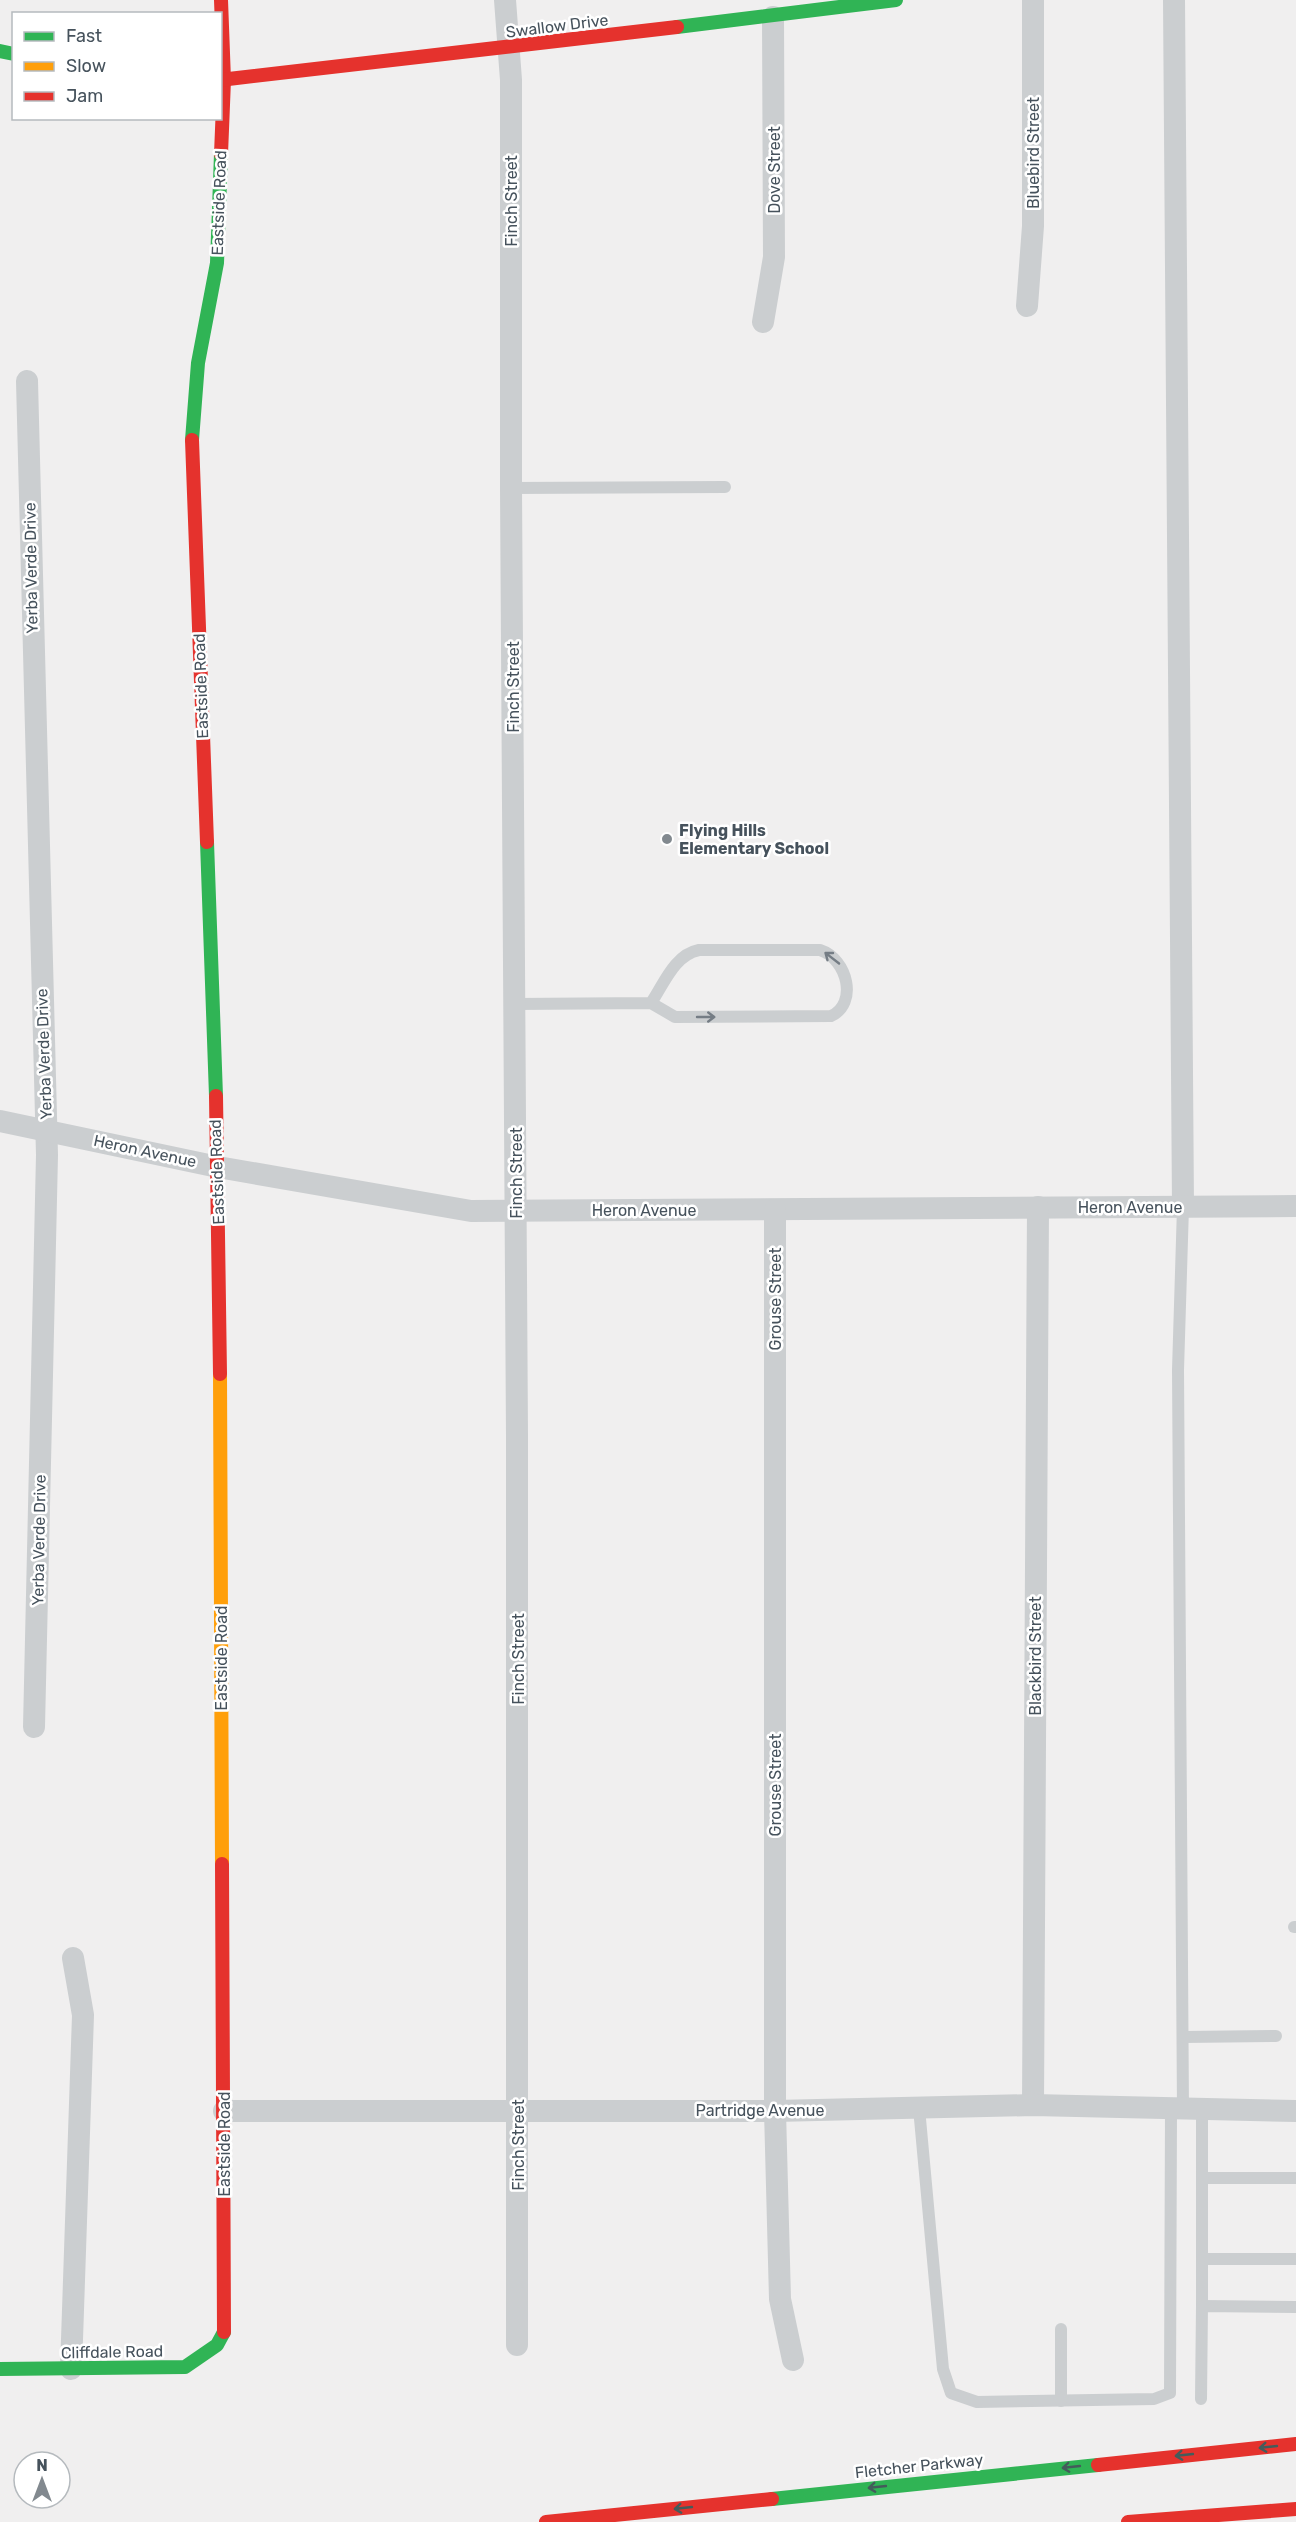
<svg xmlns="http://www.w3.org/2000/svg" width="1296" height="2522" font-family="Rubik,sans-serif">
<style>
.lines{fill:none;stroke-linecap:round;stroke-linejoin:round}
.lane{stroke:#cbced0;stroke-width:12}
.street{stroke:#cbced0;stroke-width:22}
.fast{stroke:#30b455;stroke-width:14}
.slow{stroke:#ff9f0a;stroke-width:14}
.jam{stroke:#e5322d;stroke-width:14}
.oneway{stroke:#757d85}
.oneway2{stroke:#445c5b}
.poi-dot{fill:#82898f;stroke:#fff;stroke-width:2}
.labels{text-anchor:middle;dominant-baseline:central;stroke-width:5;stroke-linejoin:round;paint-order:stroke}
.street-label{font-size:16px;fill:#46525c;stroke:#fff}
.poi-label{font-size:16px;font-weight:bold;fill:#46525c;stroke:#fff;text-anchor:start}
</style>
<rect width="100%" height="100%" fill="#f0efef"/>
<g class="lines">
<g class="lane">
<path d="M 511,488 L 725,487"/>
<path d="M 515,1004 L 651,1003 L 675,1017 L 831,1016 C 858,1004 848,959 820,950 L 699,950 C 674,955 664,984 651,1003"/>
<path d="M 1183,1207 L 1178,1370 L 1183,2111"/>
<path d="M 1294,1927 L 1296,1927"/>
<path d="M 1183,2037 L 1276,2036"/>
<path d="M 919,2108 L 943,2369 L 951,2393 L 977,2402 L 1154,2399 L 1170,2393 L 1171,2110"/>
<path d="M 1202,2178 L 1296,2178"/>
<path d="M 1202,2259 L 1296,2259"/>
<path d="M 1202,2306 L 1202,2111"/>
<path d="M 1061,2329 L 1061,2401"/>
<path d="M 1201,2399 L 1202,2306 L 1296,2307"/>
</g>
<g class="street">
<path d="M 505,0 L 511,80 L 511,488 L 517,1436 L 517,2345"/>
<path d="M 1174,0 L 1183,1207"/>
<path d="M 1027,306 L 1033,226 L 1033,0"/>
<path d="M 763,322 L 774,257 L 773,17"/>
<path d="M 27,381 L 47,1155 L 34,1727"/>
<path d="M 0,1121 L 218,1167 L 471,1211 L 1296,1206"/>
<path d="M 775,1210 L 775,2111 L 780,2299 L 793,2360"/>
<path d="M 1033,2105 L 1038,1207"/>
<path d="M 224,2111 L 775,2111 L 1033,2105 L 1296,2111"/>
<path d="M 71,2369 L 83,2015 L 73,1958"/>
</g>
<g class="fast">
<path d="M 677,27 L 896,0"/>
<path d="M 0,51 L 14,54"/>
<path d="M 192,440 L 198,363 L 217,263 L 221,154"/>
<path d="M 207,842 L 216,1096"/>
<path d="M 0,2369 L 185,2367 L 217,2345 L 224,2332"/>
<path d="M 772,2499 L 1098,2465"/>
</g>
<path class="slow" d="M 220,1374 L 222,1864"/>
<g class="jam">
<path d="M 221,0 L 224,80 L 221,154"/>
<path d="M 220,80 L 677,27"/>
<path d="M 192,440 L 207,842"/>
<path d="M 216,1096 L 220,1374"/>
<path d="M 222,1864 L 224,2332"/>
<path d="M 1098,2465 L 1296,2444"/>
<path d="M 546,2522 L 772,2499"/>
<path d="M 1128,2522 L 1296,2509"/>
</g>
</g>
<defs><path id="oneway-shaft" d="M-6 0H5M1.5-3L5.5 0L1.5 3" fill="none" stroke-width="1.6" stroke-linecap="round" stroke-linejoin="round" transform="scale(1.5)"/></defs>
<g class="oneway">
<use href="#oneway-shaft" transform="translate(832 958) rotate(-142)"/>
<use href="#oneway-shaft" transform="translate(706 1017)"/>
</g>
<g class="oneway2">
<use href="#oneway-shaft" transform="translate(1268 2447) rotate(174)"/>
<use href="#oneway-shaft" transform="translate(1184 2455) rotate(174)"/>
<use href="#oneway-shaft" transform="translate(1071 2467) rotate(174)"/>
<use href="#oneway-shaft" transform="translate(877 2487) rotate(174)"/>
<use href="#oneway-shaft" transform="translate(683 2508) rotate(174)"/>
</g>
<circle class="poi-dot" cx="667" cy="839" r="6"/>
<g class="labels">
<g class="street-label">
<text transform="translate(557 26) rotate(-7)">Swallow Drive</text>
<text transform="translate(1033 153) rotate(-90)">Bluebird Street</text>
<text transform="translate(774 170) rotate(-90)">Dove Street</text>
<text transform="translate(511 201) rotate(-90)">Finch Street</text>
<text transform="translate(219 203) rotate(-88)">Eastside Road</text>
<text transform="translate(31 568) rotate(-91)">Yerba Verde Drive</text>
<text transform="translate(201 686) rotate(-92)">Eastside Road</text>
<text transform="translate(513 687) rotate(-90)">Finch Street</text>
<text transform="translate(44 1054) rotate(-92)">Yerba Verde Drive</text>
<text transform="translate(145 1151) rotate(12)">Heron Avenue</text>
<text transform="translate(217 1172) rotate(-92)">Eastside Road</text>
<text transform="translate(516 1173) rotate(-90)">Finch Street</text>
<text x="1130" y="1207">Heron Avenue</text>
<text x="644" y="1210">Heron Avenue</text>
<text transform="translate(775 1299) rotate(-90)">Grouse Street</text>
<text transform="translate(39 1540) rotate(-89)">Yerba Verde Drive</text>
<text transform="translate(1035 1656) rotate(-90)">Blackbird Street</text>
<text transform="translate(221 1658) rotate(-90)">Eastside Road</text>
<text transform="translate(518 1659) rotate(-90)">Finch Street</text>
<text transform="translate(775 1785) rotate(-90)">Grouse Street</text>
<text x="760" y="2110">Partridge Avenue</text>
<text transform="translate(224 2144) rotate(-90)">Eastside Road</text>
<text transform="translate(518 2145) rotate(-90)">Finch Street</text>
<text transform="translate(112 2352) rotate(-1)">Cliffdale Road</text>
<text transform="translate(919 2466) rotate(-6)">Fletcher Parkway</text>
</g>
<g class="poi-label">
<text x="679" y="830">Flying Hills<tspan x="679" dy="18">Elementary School</tspan></text>
</g>
</g>
<rect x="12" y="12" width="210" height="108" fill="#ffffff" stroke="#b5babe" stroke-width="1.5"/>
<rect x="24" y="32" width="30" height="9" fill="#30b455" stroke="#b5babe" stroke-width="1.5"/>
<text x="66" y="42" font-size="18" fill="#46525c">Fast</text>
<rect x="24" y="62" width="30" height="9" fill="#ff9f0a" stroke="#b5babe" stroke-width="1.5"/>
<text x="66" y="72" font-size="18" fill="#46525c">Slow</text>
<rect x="24" y="92" width="30" height="9" fill="#e5322d" stroke="#b5babe" stroke-width="1.5"/>
<text x="66" y="102" font-size="18" fill="#46525c">Jam</text>
<g transform="translate(42 2480)"><circle r="28" fill="#ffffff" stroke="#b5babe" stroke-width="1.5"/>
<path d="M0-4.5L10 22L0 15L-10 22Z" fill="#82898f"/>
<text y="-9" font-size="16" font-weight="bold" text-anchor="middle" fill="#46525c">N</text>
</g>
</svg>
